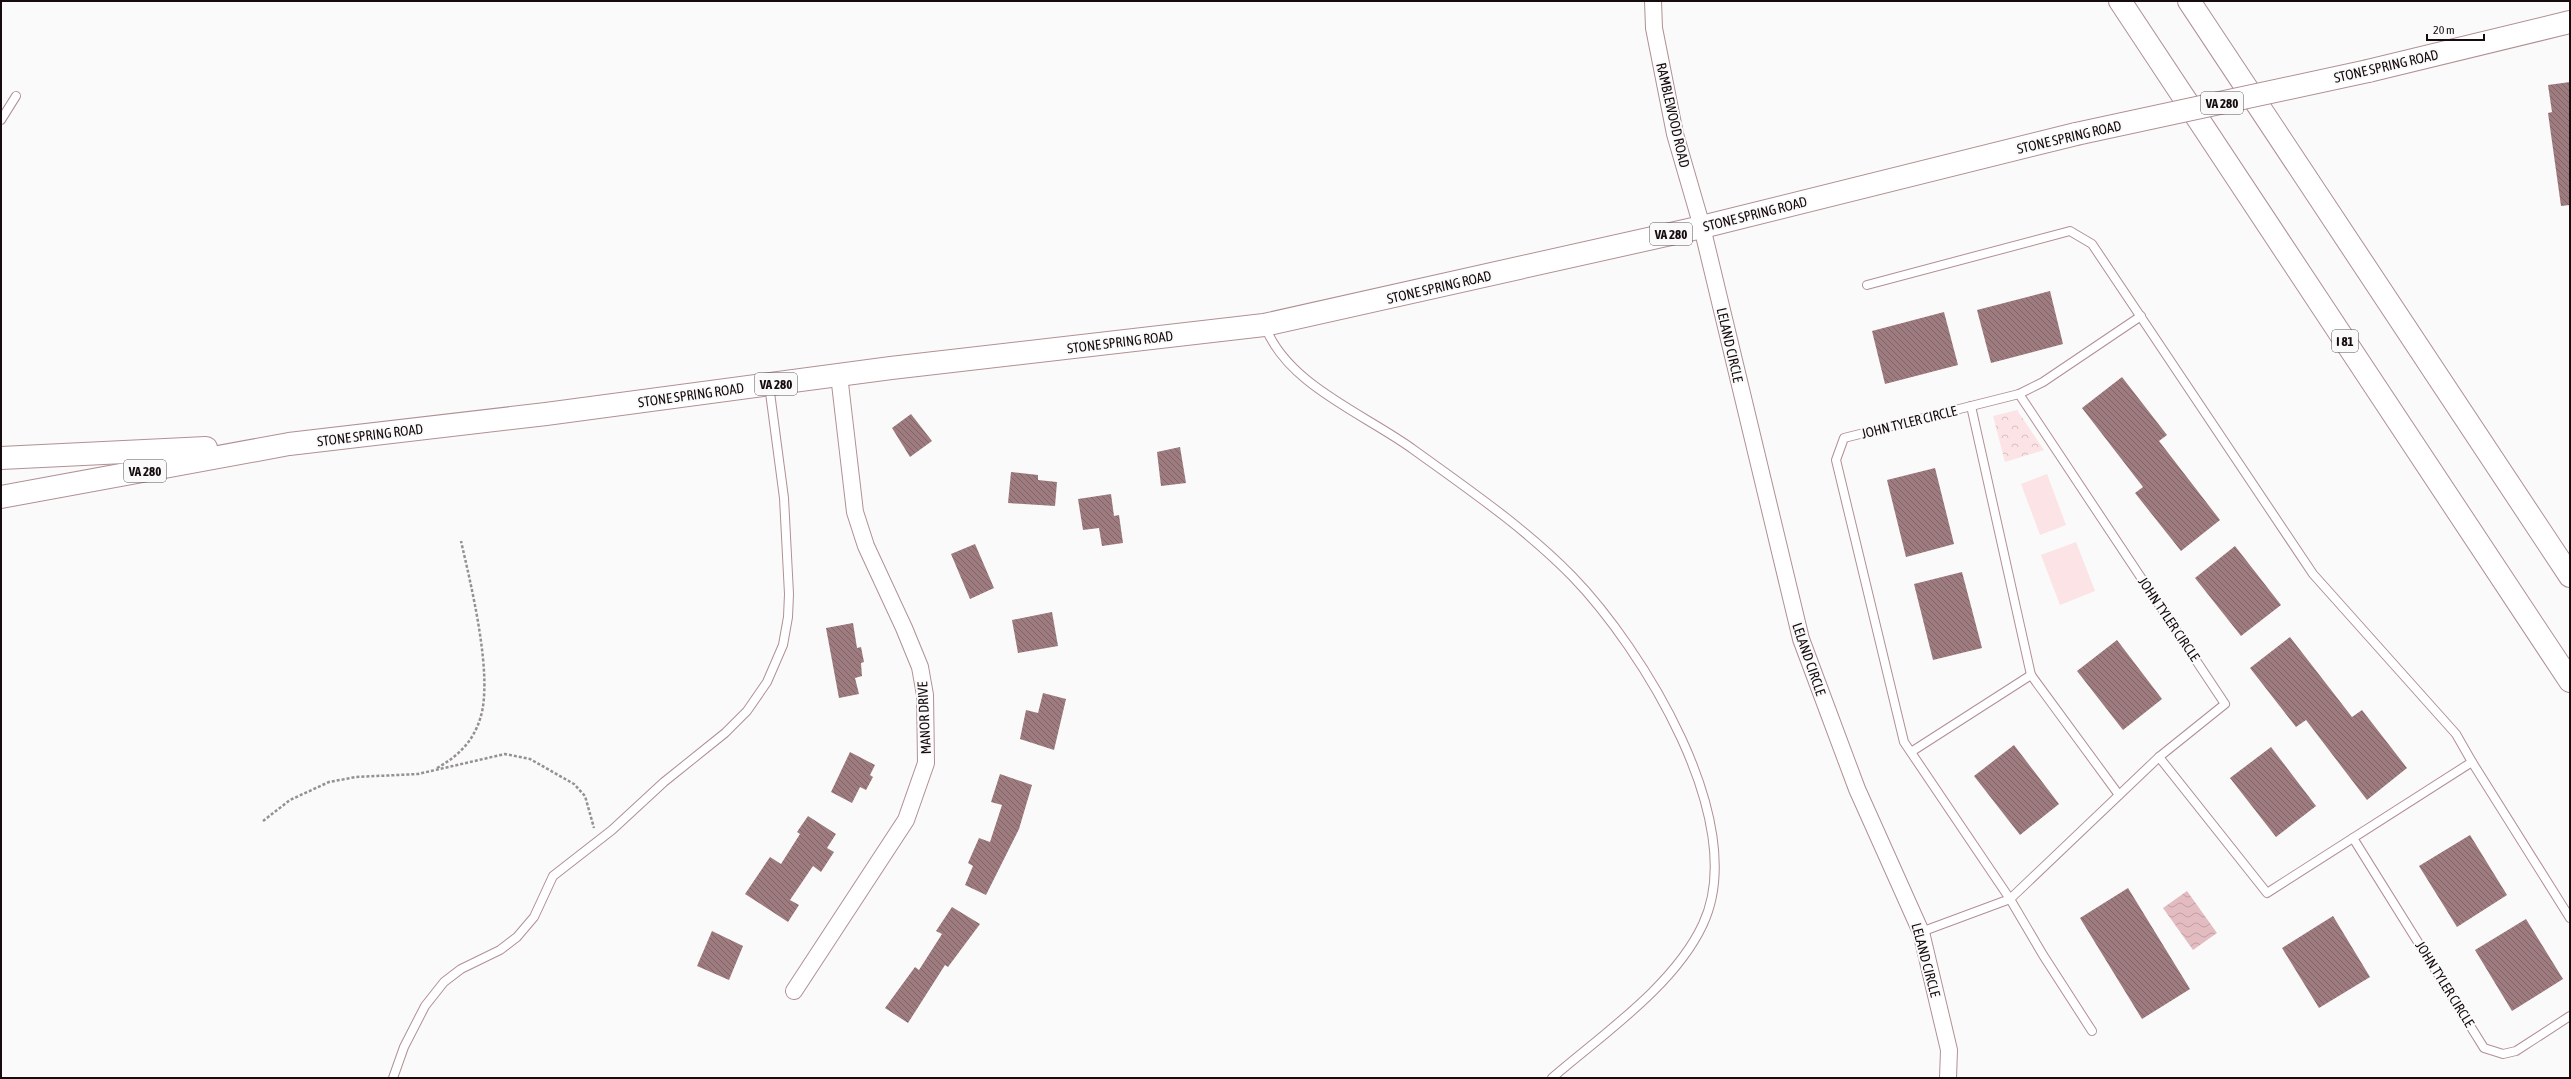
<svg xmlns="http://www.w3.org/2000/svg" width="2571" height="1079" font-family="'Asap Condensed',sans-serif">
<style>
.park{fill:url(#park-crowns)}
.pitch{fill:#fce3e5}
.water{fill:url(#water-waves)}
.building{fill:url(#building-back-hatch)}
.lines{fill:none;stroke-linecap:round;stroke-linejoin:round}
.service-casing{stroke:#b19094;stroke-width:10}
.minor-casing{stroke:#b19094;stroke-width:18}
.primary-casing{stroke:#b19094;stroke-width:24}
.motorway-casing{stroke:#b19094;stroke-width:24}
.path{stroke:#959091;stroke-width:2.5;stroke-dasharray:3 2;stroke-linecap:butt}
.service{stroke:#fff;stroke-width:8}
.minor{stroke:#fff;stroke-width:16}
.primary{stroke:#fff;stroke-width:22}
.motorway{stroke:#fff;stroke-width:22}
.primary-bridge-casing{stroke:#b19094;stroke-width:24;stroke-linecap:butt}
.primary-bridge{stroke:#fff;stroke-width:22}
.labels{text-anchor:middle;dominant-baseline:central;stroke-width:4;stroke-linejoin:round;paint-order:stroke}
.shield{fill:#fafafa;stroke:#5a5354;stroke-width:1}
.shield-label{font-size:13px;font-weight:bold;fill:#160b0d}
.street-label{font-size:14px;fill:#160b0d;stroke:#fafafa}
</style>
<defs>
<pattern id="park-crowns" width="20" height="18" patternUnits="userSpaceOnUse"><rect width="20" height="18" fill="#fce3e5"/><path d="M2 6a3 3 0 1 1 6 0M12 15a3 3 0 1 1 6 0" fill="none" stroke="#d7c1c3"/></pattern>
<pattern id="water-waves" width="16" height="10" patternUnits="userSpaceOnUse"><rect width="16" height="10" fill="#e2bcc0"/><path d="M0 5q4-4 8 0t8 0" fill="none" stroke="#c1a0a4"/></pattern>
<pattern id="building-back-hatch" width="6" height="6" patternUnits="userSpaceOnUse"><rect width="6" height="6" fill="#9e7b7f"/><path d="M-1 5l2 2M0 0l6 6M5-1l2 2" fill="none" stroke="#806366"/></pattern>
</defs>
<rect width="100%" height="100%" fill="#fafafa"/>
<path class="park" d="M 2017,410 L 2044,450 L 2005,462 L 1993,416 Z"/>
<g class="pitch">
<path d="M 2047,474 L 2066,525 L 2040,535 L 2021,484 Z"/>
<path d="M 2076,542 L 2095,591 L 2060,605 L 2041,555 Z"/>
</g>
<path class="water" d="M 2187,891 L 2217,933 L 2193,950 L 2163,908 Z"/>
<g class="building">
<path d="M 2570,82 L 2570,205 L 2561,206 L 2548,113 L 2552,112 L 2548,85 Z"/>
<path d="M 2050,291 L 2063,344 L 1991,363 L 1977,310 Z"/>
<path d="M 1944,312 L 1958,365 L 1885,384 L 1872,331 Z"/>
<path d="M 2122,377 L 2167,435 L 2159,441 L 2220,520 L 2181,551 L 2135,493 L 2143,487 L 2082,408 Z"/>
<path d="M 911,414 L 932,441 L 910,457 L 892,428 Z"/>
<path d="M 1180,447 L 1186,483 L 1161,486 L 1157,452 Z"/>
<path d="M 1935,468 L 1954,544 L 1906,557 L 1887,480 Z"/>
<path d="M 1011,472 L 1038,475 L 1038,480 L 1057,482 L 1055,506 L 1008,503 Z"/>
<path d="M 1111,494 L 1114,516 L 1119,515 L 1123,543 L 1102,546 L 1099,528 L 1083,530 L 1078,499 Z"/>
<path d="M 975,544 L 994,588 L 970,599 L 951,554 Z"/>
<path d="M 2235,546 L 2281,605 L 2241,636 L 2195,578 Z"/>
<path d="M 1962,572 L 1982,648 L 1933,660 L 1914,584 Z"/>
<path d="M 1052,612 L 1058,646 L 1018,653 L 1012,620 Z"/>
<path d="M 853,623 L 857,648 L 861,647 L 864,662 L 861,663 L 862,676 L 855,678 L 859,694 L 839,698 L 826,628 Z"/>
<path d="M 2290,637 L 2352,717 L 2362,710 L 2407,768 L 2367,800 L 2306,720 L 2296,727 L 2250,668 Z"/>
<path d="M 2117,640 L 2162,699 L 2123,730 L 2077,671 Z"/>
<path d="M 1043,693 L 1066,699 L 1054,750 L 1020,739 L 1026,710 L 1038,713 Z"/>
<path d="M 2014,745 L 2059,804 L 2020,835 L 1974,776 Z"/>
<path d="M 2271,747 L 2316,806 L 2276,837 L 2230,778 Z"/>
<path d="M 850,752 L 875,765 L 870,775 L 873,777 L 866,790 L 860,787 L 852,803 L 831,792 Z"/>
<path d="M 1000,774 L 1032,785 L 1019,829 L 986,895 L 965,885 L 973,866 L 968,863 L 979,838 L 990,842 L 1002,805 L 991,802 Z"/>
<path d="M 808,816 L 836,834 L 827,848 L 834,852 L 821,872 L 813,866 L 790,900 L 799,905 L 788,922 L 745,894 L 770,857 L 781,864 L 800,834 L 797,832 Z"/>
<path d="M 2470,835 L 2507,895 L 2457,927 L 2419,866 Z"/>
<path d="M 2128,888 L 2190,989 L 2142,1019 L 2080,918 Z"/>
<path d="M 952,907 L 980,924 L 948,967 L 945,965 L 908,1023 L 885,1008 L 915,967 L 919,970 L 942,934 L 936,931 Z"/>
<path d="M 2333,916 L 2370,977 L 2319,1008 L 2282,948 Z"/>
<path d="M 2526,919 L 2563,979 L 2512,1011 L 2475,950 Z"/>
<path d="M 712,931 L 743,946 L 729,980 L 697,966 Z"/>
</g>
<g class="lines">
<defs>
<g id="service">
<path d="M 1,120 L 16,96"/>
<path d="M 1867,285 L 2070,231 L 2092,244 L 2313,574 L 2456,734 L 2472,762 L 2267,893 L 2159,757"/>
<path d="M 1265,326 C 1287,385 1365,414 1414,450 C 1468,489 1525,528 1572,576 C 1641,647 1751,822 1703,924 C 1675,985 1603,1034 1552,1078"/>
<path d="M 2019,394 L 2043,382 L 2141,316"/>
<path d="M 1971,406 L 2031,675 L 2119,795"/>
<path d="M 1911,752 L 2031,675"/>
<path d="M 2472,762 L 2570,918"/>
<path d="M 2353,838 L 2484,1048 L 2503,1054 L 2516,1051 L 2570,1016"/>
<path d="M 1921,932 L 2010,899 L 2159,757 L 2225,704 L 2019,394 L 1844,438 L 1836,460 L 1904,742 L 2010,899 L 2043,955 L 2092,1031"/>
<path d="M 393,1078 L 404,1047 L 425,1006 L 444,982 L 461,969 L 500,950 L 517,937 L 534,917 L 553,876 L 612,830 L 664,782 L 725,733 L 747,711 L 767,682 L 783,645 L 788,617 L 789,594 L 784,498 L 769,385"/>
</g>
<g id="minor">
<path d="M 1653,1 L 1654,28 L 1675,134 L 1702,227 L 1801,639 L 1857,789 L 1921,932 L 1949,1050 L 1948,1078"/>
<path d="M 794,991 L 906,820 L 926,763 L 925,695 L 920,667 L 904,628 L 866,546 L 855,512 L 839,375"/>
</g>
<g id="primary">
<path d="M 2368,71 L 2570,22"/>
<path d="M 1,458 L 206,448"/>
<path d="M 1,497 L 289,444 L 546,414 L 891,368 L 1264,325 L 1702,227 L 2076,134"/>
</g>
<g id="motorway">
<path d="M 2120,1 L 2570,681"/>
<path d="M 2189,1 L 2570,576"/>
</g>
</defs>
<use href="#service" class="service-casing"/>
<use href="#minor" class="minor-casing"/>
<use href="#primary" class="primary-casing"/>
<use href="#motorway" class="motorway-casing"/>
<g class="path">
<path d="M 437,768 C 457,757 473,742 480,719 C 494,678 471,585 461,541"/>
<path d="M 263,821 L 290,800 L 329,782 L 356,777 L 418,774 L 505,754 L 530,759 L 574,784 L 585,796 L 594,828"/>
</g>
<use href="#service" class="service"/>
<use href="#minor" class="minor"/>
<use href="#primary" class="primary"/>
<use href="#motorway" class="motorway"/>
<defs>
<path id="primary-bridge" d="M 2076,134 L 2368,71"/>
</defs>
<use href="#primary-bridge" class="primary-bridge-casing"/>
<use href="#primary-bridge" class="primary-bridge"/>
</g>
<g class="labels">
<g class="shield">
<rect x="2201" y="92" width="42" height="22" rx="3"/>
<rect x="1650" y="223" width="42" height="22" rx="3"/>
<rect x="2332" y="330" width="26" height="22" rx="3"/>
<rect x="755" y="373" width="42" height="22" rx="3"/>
<rect x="124" y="460" width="42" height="22" rx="3"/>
</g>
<g class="shield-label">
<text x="2222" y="103">VA 280</text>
<text x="1671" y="234">VA 280</text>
<text x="2345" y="341">I 81</text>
<text x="776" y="384">VA 280</text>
<text x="145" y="471">VA 280</text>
</g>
<g class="street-label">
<text transform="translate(2386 66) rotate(-13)">STONE SPRING ROAD</text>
<text transform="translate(1673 115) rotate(77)">RAMBLEWOOD ROAD</text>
<text transform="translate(2069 137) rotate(-13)">STONE SPRING ROAD</text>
<text transform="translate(1755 214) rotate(-14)">STONE SPRING ROAD</text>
<text transform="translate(1439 287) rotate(-13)">STONE SPRING ROAD</text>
<text transform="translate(1120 342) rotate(-7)">STONE SPRING ROAD</text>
<text transform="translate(1730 345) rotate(77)">LELAND CIRCLE</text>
<text transform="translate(691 395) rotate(-8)">STONE SPRING ROAD</text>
<text transform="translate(1909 422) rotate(-14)">JOHN TYLER CIRCLE</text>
<text transform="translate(370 435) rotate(-7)">STONE SPRING ROAD</text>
<text transform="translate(2169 619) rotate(56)">JOHN TYLER CIRCLE</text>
<text transform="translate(1809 659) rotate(71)">LELAND CIRCLE</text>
<text transform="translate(924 718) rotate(-93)">MANOR DRIVE</text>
<text transform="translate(1926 960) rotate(75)">LELAND CIRCLE</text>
<text transform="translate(2445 984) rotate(58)">JOHN TYLER CIRCLE</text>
</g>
</g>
<rect width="2571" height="1079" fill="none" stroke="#160b0d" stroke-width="4"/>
<path d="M2427 34v6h57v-6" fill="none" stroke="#160b0d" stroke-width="2"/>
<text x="2433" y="34" font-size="12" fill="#160b0d" stroke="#fafafa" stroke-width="3" paint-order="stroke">20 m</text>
</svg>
